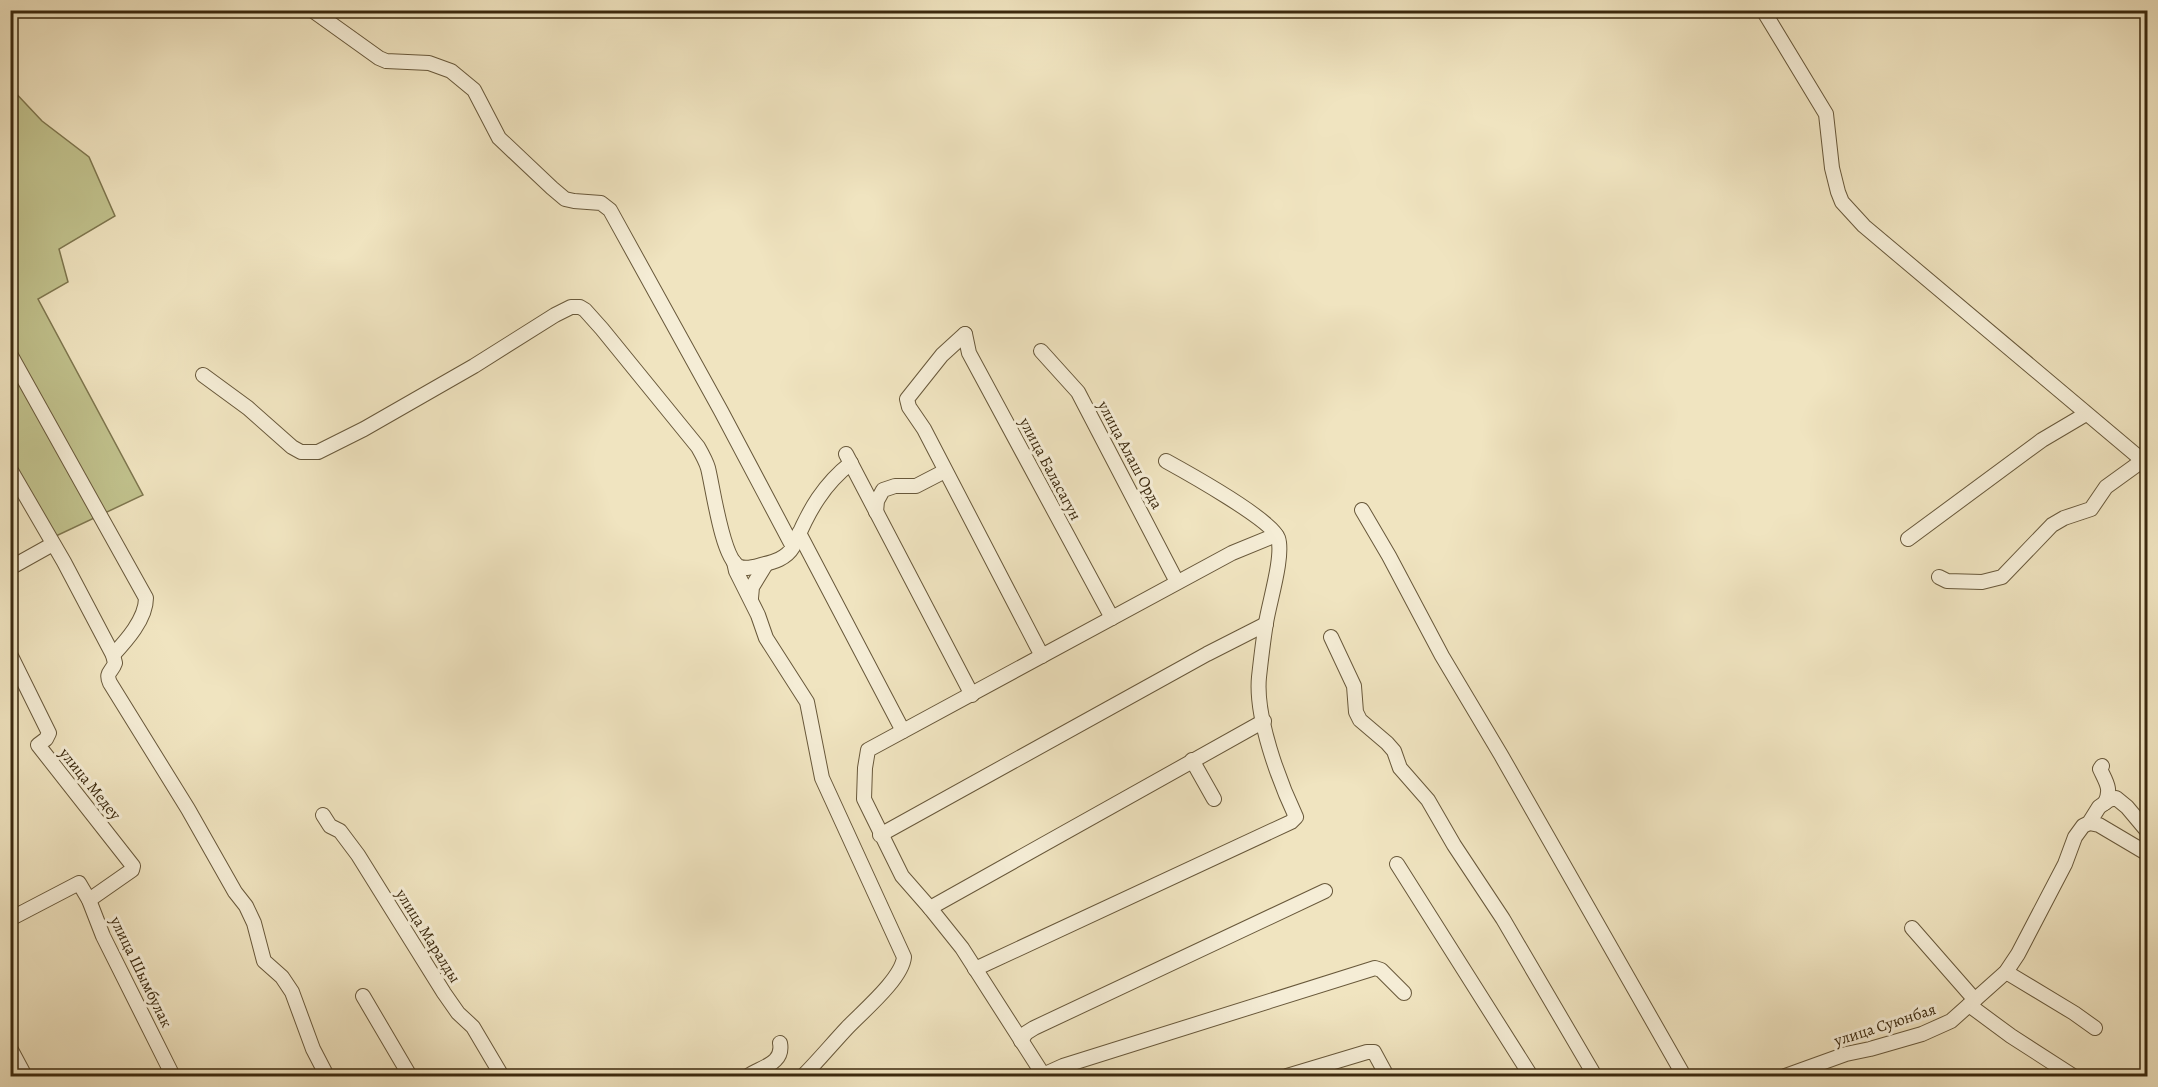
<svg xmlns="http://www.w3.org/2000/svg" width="2158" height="1087" font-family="Alegreya,serif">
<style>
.green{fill:#c1c28d;stroke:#7e764e;stroke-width:1.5}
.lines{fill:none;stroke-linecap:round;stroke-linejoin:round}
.minor-casing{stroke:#68583a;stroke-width:16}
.minor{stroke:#f5edd6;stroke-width:14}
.labels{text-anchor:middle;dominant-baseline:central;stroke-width:6;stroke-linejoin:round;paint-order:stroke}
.street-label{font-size:16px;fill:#3b290e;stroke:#f5edd6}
</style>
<rect width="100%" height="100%" fill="#f0e4c0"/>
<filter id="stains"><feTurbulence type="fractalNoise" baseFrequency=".00333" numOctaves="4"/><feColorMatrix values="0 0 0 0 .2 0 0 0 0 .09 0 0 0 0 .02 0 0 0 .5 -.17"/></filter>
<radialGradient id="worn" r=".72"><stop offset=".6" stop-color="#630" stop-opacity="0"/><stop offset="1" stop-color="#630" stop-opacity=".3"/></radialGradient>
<path class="green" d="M 10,87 L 42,121 L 89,157 L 115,216 L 59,249 L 68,282 L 38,299 L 143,495 L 56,536 L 11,457 Z"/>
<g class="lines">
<defs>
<g id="minor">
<path d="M 1763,10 L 1826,114 L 1832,168 L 1838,192 L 1842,202 L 1864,226 L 2148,465"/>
<path d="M 965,334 L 942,355 L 907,399 L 909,407 L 924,429 L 1042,656"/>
<path d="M 965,334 L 969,353 L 1112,618"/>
<path d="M 1041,351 L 1078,392 L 1177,582"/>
<path d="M 10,354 L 146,598 C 146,619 126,641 113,655"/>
<path d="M 203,375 L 248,408 L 292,447 L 301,452 L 318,452 L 364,429 L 474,366 L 555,315 L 571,307 L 580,307 L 585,310 L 602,329 L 698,447 C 702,454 706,461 708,468 C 713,488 722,556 738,566 C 745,570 754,567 761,565 C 773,562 786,559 793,547 L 721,411 L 610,210 L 601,203 L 574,201 L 565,199 L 552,188 L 499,138 L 474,90 L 451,71 L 429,63 L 386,61 L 379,58 L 312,10"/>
<path d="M 846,454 L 972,695"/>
<path d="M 10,469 L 64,562 L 113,655 L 115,663 C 112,672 105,672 110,683 L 188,809 L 235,892 L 246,906 L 254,923 L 264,961 L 282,977 L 292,992 L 313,1049 L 327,1076"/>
<path d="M 1362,510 L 1389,556 L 1442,656 L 1501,755 L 1684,1076"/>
<path d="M 876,512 L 877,501 L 883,490 L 895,486 L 916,486 L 945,471"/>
<path d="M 799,533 L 903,731"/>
<path d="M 1908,539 L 2042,440 L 2086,414"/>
<path d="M 796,541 C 809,510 824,484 851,463"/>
<path d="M 734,562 L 736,571 L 758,615 L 766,638 L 807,702 L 822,778 L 904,957 C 902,979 862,1012 847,1028 C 832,1044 818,1061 803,1076"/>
<path d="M 10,568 L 53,544"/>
<path d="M 1939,577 L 1947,581 L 1982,582 L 2002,577 L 2052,525 L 2064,518 L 2091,509 L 2106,487 L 2142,461"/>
<path d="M 751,598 L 752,587 L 766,564"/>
<path d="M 1331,637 L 1354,686 L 1356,712 L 1360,720 L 1387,743 L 1394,751 L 1400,768 L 1428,800 L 1454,845 L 1503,919 L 1595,1076"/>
<path d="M 10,654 L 49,733 L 46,739 L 38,745 L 133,866 L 132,870 L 89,900"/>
<path d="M 1192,760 L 1214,799"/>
<path d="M 2102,766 L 2100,769 C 2106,782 2112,789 2105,803"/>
<path d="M 323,815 L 330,826 L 340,831 L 358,855 L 444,993 L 458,1013 L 473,1027 L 502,1076"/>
<path d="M 2089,823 L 2099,825 L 2148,854"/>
<path d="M 880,835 L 1207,654 L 1266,624"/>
<path d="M 1397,864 L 1531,1076"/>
<path d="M 930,908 L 1264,721"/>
<path d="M 10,919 L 79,883 L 89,900 L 103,936 L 173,1076"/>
<path d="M 1912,928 L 1975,1000"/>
<path d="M 975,969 L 1291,822 L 1296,817 C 1279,781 1255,717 1259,677 C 1261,659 1263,641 1266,623 C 1269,603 1284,556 1278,538 C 1272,520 1186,472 1166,461"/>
<path d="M 2006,972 L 2074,1013 L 2095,1028"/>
<path d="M 363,996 L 410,1076"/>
<path d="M 1969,1005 L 2011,1036 L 2073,1076"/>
<path d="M 1021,1041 L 1026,1033 L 1034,1028 L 1325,891"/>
<path d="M 10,1048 L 25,1076"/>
<path d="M 1043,1075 L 1063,1066 L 1375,968 L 1381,970 L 1404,993"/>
<path d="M 748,1076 C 761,1067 784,1064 780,1043"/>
<path d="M 1044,1076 L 962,948 L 930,908 L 902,876 L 864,799 L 865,768 L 868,750 L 1232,553 L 1276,535"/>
<path d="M 1287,1076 L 1367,1052 L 1374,1052 L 1387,1076"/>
<path d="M 1785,1076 L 1846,1054 L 1870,1049 L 1922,1034 L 1951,1021 L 2006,972 L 2018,954 L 2065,864 L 2075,837 L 2083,826 L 2089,823 L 2099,807 L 2109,800 L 2116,798 L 2127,807 L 2148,832"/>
</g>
</defs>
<use href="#minor" class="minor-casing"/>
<use href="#minor" class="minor"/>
</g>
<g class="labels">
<g class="street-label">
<text transform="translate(1130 455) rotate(62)">улица Алаш Орда</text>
<text transform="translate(1050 469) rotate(62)">улица Баласагун</text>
<text transform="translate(90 784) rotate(51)">улица Медеу</text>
<text transform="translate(428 936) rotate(58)">улица Маралды</text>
<text transform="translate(141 972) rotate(64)">улица Шымбулак</text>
<text transform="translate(1885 1025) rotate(-18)">улица Суюнбая</text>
</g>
</g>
<rect width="2158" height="1087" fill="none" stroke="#f0e4c0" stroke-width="36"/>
<rect x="12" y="12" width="2134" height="1063" fill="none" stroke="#3b290e" stroke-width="3"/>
<rect x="18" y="18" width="2122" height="1051" fill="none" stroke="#3b290e" stroke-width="1.5"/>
<rect width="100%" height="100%" filter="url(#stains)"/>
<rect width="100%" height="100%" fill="url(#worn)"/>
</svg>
